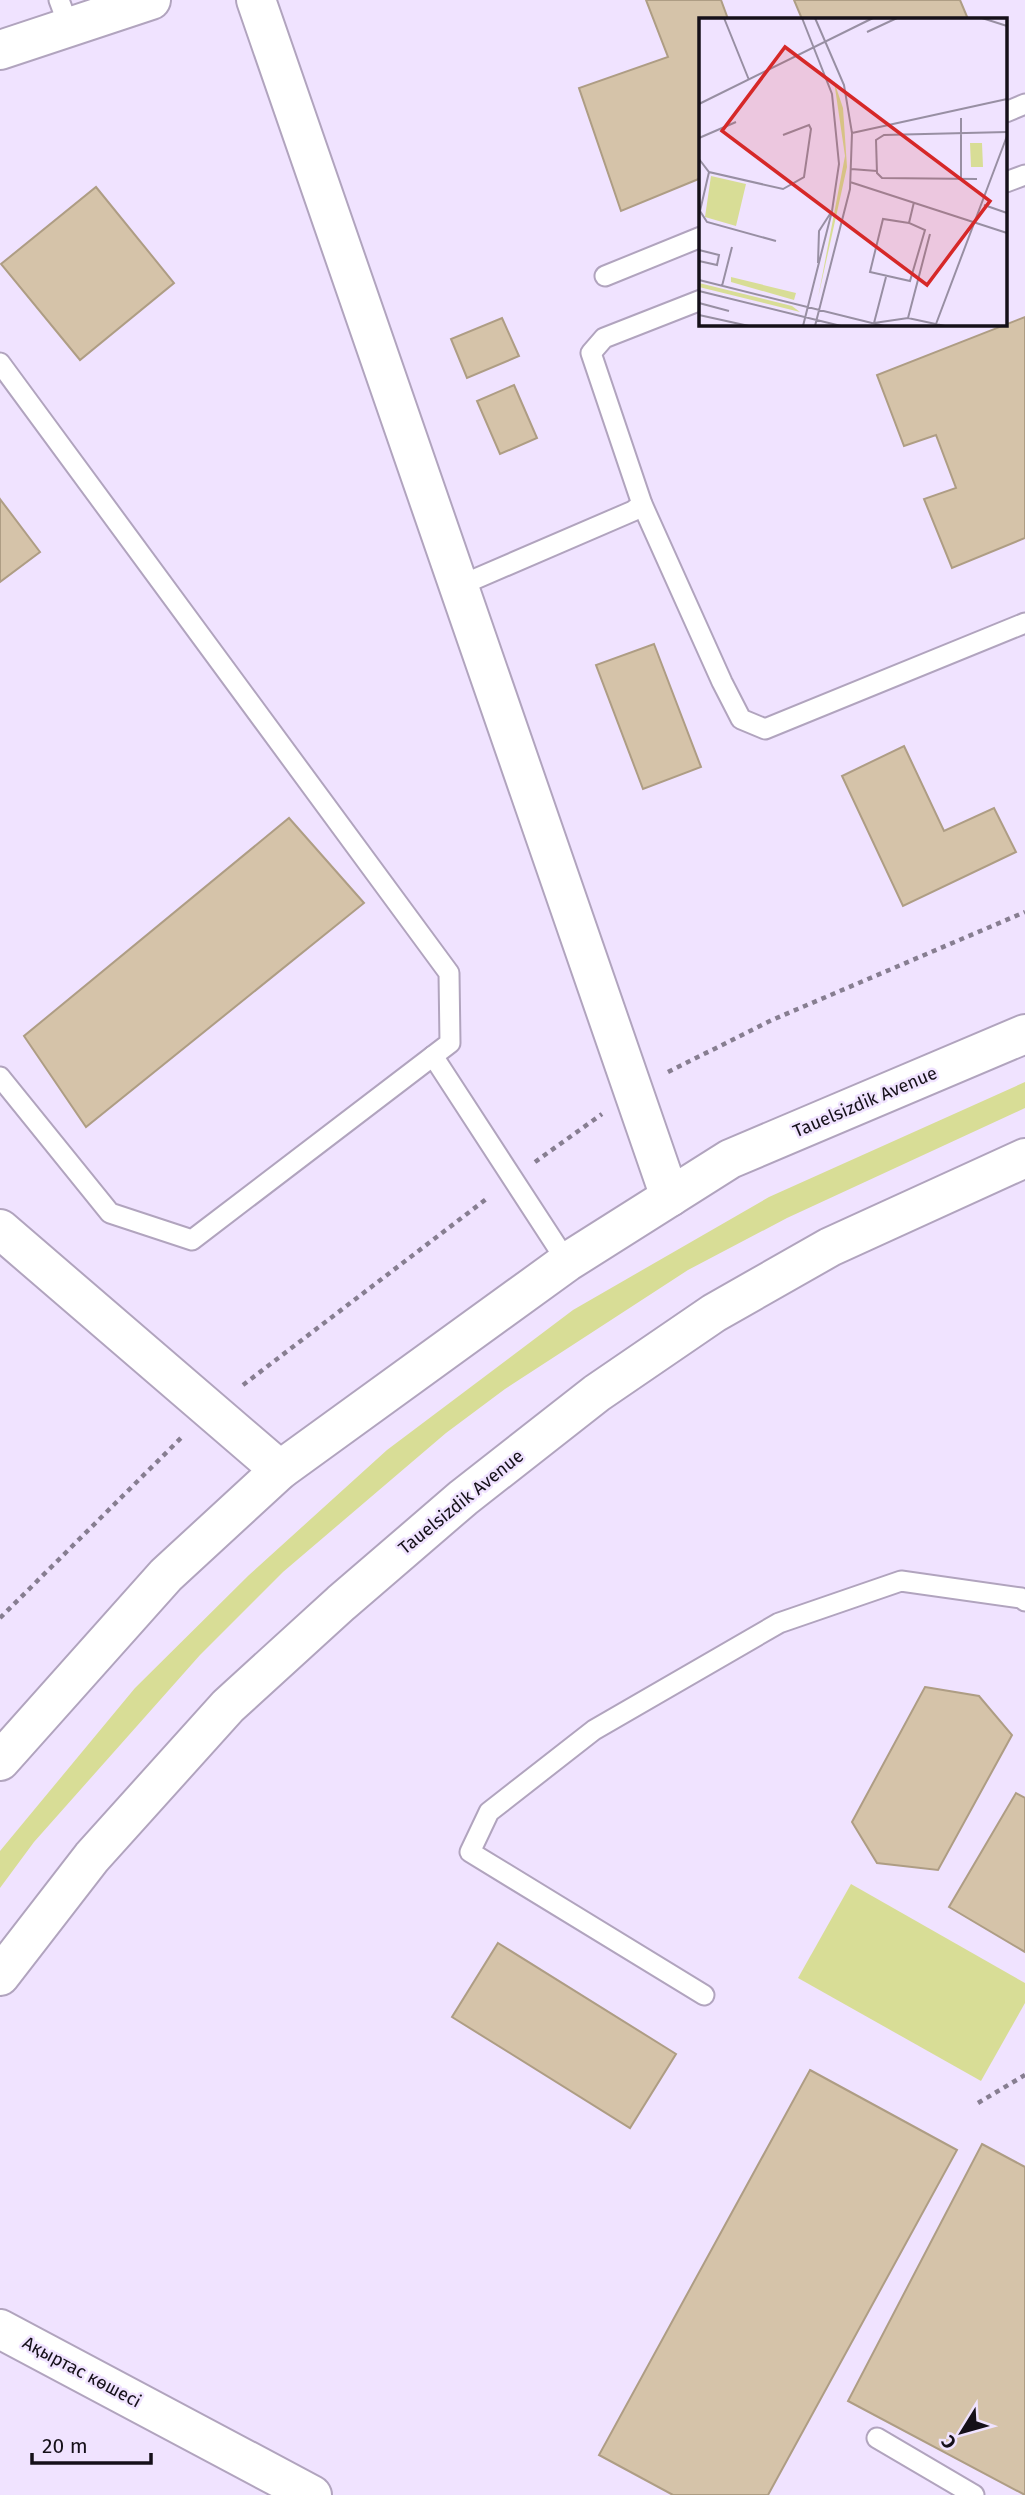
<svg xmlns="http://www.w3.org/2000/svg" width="1025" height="2495" font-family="'Fira Sans',sans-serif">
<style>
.green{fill:#d8dd96}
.building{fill:#d5c3a9;stroke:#ae9d84;stroke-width:2}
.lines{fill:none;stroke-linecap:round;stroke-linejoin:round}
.service-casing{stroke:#b1a4be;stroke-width:23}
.minor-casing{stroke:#b1a4be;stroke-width:42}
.secondary-casing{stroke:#b1a4be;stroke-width:42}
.path{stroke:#877e91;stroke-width:4.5;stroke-dasharray:5 5;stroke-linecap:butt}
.service{stroke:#fff;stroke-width:19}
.minor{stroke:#fff;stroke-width:38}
.secondary{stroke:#fff;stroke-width:38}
.labels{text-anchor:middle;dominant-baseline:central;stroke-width:5;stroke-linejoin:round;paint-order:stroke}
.street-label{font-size:18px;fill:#151019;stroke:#f0e3ff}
.inset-road{fill:none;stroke:#988fa3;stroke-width:2}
.view{fill:#d62828;fill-opacity:0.15;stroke:#d62828;stroke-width:3.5}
.inset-edge{fill:none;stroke:#151019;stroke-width:3.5}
</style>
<rect width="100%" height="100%" fill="#f0e3ff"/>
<g class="green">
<path d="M 1025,1082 L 1025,1108 L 787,1218 L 688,1270 L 505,1389 L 446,1433 L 283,1572 L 200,1655 L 34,1842 L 0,1888 L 0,1851 L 135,1688 L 249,1575 L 387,1450 L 573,1310 L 769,1197 Z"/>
<path d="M 851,1884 L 1025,1983 L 1025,2003 L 981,2081 L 798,1978 Z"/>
</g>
<g class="building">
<path d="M 646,0 L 721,0 L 728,19 L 701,19 L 701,178 L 621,211 L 579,88 L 668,57 Z"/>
<path d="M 794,0 L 960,0 L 968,19 L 802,19 Z"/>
<path d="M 96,187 L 174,283 L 80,360 L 1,264 Z"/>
<path d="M 1025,317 L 1025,538 L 952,568 L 924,499 L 956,488 L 936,435 L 904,446 L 877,375 Z"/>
<path d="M 502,318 L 519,356 L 467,378 L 451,339 Z"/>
<path d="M 514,385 L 537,438 L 500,454 L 477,401 Z"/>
<path d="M 0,499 L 40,552 L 0,582 Z"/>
<path d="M 654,644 L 701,767 L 643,789 L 596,665 Z"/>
<path d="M 904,746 L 944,831 L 994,808 L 1016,852 L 903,906 L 842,776 Z"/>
<path d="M 289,818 L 364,903 L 86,1127 L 24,1036 Z"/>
<path d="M 925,1687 L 979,1696 L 1012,1735 L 938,1870 L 877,1863 L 852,1822 Z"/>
<path d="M 1016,1793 L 1025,1798 L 1025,1952 L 949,1907 Z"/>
<path d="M 498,1943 L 676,2054 L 630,2128 L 452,2017 Z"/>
<path d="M 810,2070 L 957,2150 L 768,2495 L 673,2495 L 599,2455 Z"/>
<path d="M 982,2144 L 1025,2167 L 1025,2495 L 848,2401 Z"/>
</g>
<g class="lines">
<defs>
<g id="service">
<path d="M 59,0 L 69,27"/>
<path d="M 1006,112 L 1025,104"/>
<path d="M 1006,182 L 1025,175"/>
<path d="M 605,276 L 701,237"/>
<path d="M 701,300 L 604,338 L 591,353 L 642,504 L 722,682 L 741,719 L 765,729 L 1025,623"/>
<path d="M 0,363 L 449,973 L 450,1043 L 192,1240 L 110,1213 L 0,1077"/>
<path d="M 459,586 L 633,511 L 642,504"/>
<path d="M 433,1056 L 567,1262"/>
<path d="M 704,1995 L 470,1852 L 489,1812 L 594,1730 L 779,1623 L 901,1581 L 1021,1598 L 1025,1601"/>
<path d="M 877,2438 L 974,2495"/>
</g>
<g id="minor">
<path d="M 256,0 L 670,1197"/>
<path d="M 0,50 L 151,0"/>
<path d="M 0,1229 L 280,1470"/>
<path d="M 0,2329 L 312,2495"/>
</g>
<g id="secondary">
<path d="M 0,1761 L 166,1575 L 280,1470 L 567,1262 L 730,1159 L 1025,1034"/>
<path d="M 0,1976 L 92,1857 L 228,1706 L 341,1603 L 463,1498 L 597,1393 L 714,1313 L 830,1247 L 1025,1158"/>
</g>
</defs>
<use href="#service" class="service-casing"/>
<use href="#minor" class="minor-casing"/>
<use href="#secondary" class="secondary-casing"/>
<g class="path">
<path d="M 668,1072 L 772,1020 L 1025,912"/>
<path d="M 535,1162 L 602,1114"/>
<path d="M 243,1385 L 489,1197"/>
<path d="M 0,1618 L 183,1436"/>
<path d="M 978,2103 L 1025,2075"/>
</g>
<use href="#service" class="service"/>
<use href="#minor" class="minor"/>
<use href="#secondary" class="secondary"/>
</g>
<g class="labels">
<g class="street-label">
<text transform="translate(865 1102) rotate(-23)">Tauelsizdik Avenue</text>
<text transform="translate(461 1502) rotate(-39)">Tauelsizdik Avenue</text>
<text transform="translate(82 2372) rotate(28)">Ақыртас көшесі</text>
</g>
</g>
<g transform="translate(699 18)">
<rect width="308" height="308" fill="#f0e3ff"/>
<path d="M 135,63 L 144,90 L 148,149 L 119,280 L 146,138 ZM 271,125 L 283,125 L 284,149 L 272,149 ZM 12,158 L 47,166 L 37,208 L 6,199 ZM 32,259 L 97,275 L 95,282 L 32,264 ZM 0,265 L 93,288 L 101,294 L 0,269 Z" fill="#d8dd96"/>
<path class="inset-road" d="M 25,0 L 50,62M 103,0 L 133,76 L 140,146 L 133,193 L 104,308M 283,0 L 308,8M 168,14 L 198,0M 0,86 L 174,0M 262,100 L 262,161M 153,115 L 308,81M 0,120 L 37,104M 0,141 L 10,154 L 84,171 L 105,159 L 112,111 L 110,107 L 84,117M 152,151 L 178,153M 10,154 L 1,193 L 8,204 L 77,223M 278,161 L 183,160 L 178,155 L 177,122 L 185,117 L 308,114M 151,164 L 308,215M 285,187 L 308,195M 210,205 L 184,201 L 171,254 L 211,263 L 226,212 L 210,205 L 215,184M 0,232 L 20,237 L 18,247 L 0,243M 119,245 L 120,213 L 131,196M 187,259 L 175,305 L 209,300 L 246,308M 0,262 L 185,308M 23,268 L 33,229M 0,273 L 142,308M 0,285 L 30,293M 0,297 L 50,308M 209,300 L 231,216M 237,306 L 308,118M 116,308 L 151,171 L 153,115 L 145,67 L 116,0"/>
<path class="view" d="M 86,29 L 291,183 L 228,267 L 23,113 Z"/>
<rect width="308" height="308" class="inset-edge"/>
</g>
<g transform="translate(962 2432) rotate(233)" stroke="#f0e3ff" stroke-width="5" paint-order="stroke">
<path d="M0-5L12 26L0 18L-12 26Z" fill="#151019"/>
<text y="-10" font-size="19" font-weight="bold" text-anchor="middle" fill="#151019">С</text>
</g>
<path d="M32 2453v10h119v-10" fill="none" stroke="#151019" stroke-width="3.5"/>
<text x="42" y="2453" font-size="21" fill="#151019" stroke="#f0e3ff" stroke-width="5" paint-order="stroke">20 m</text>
</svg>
